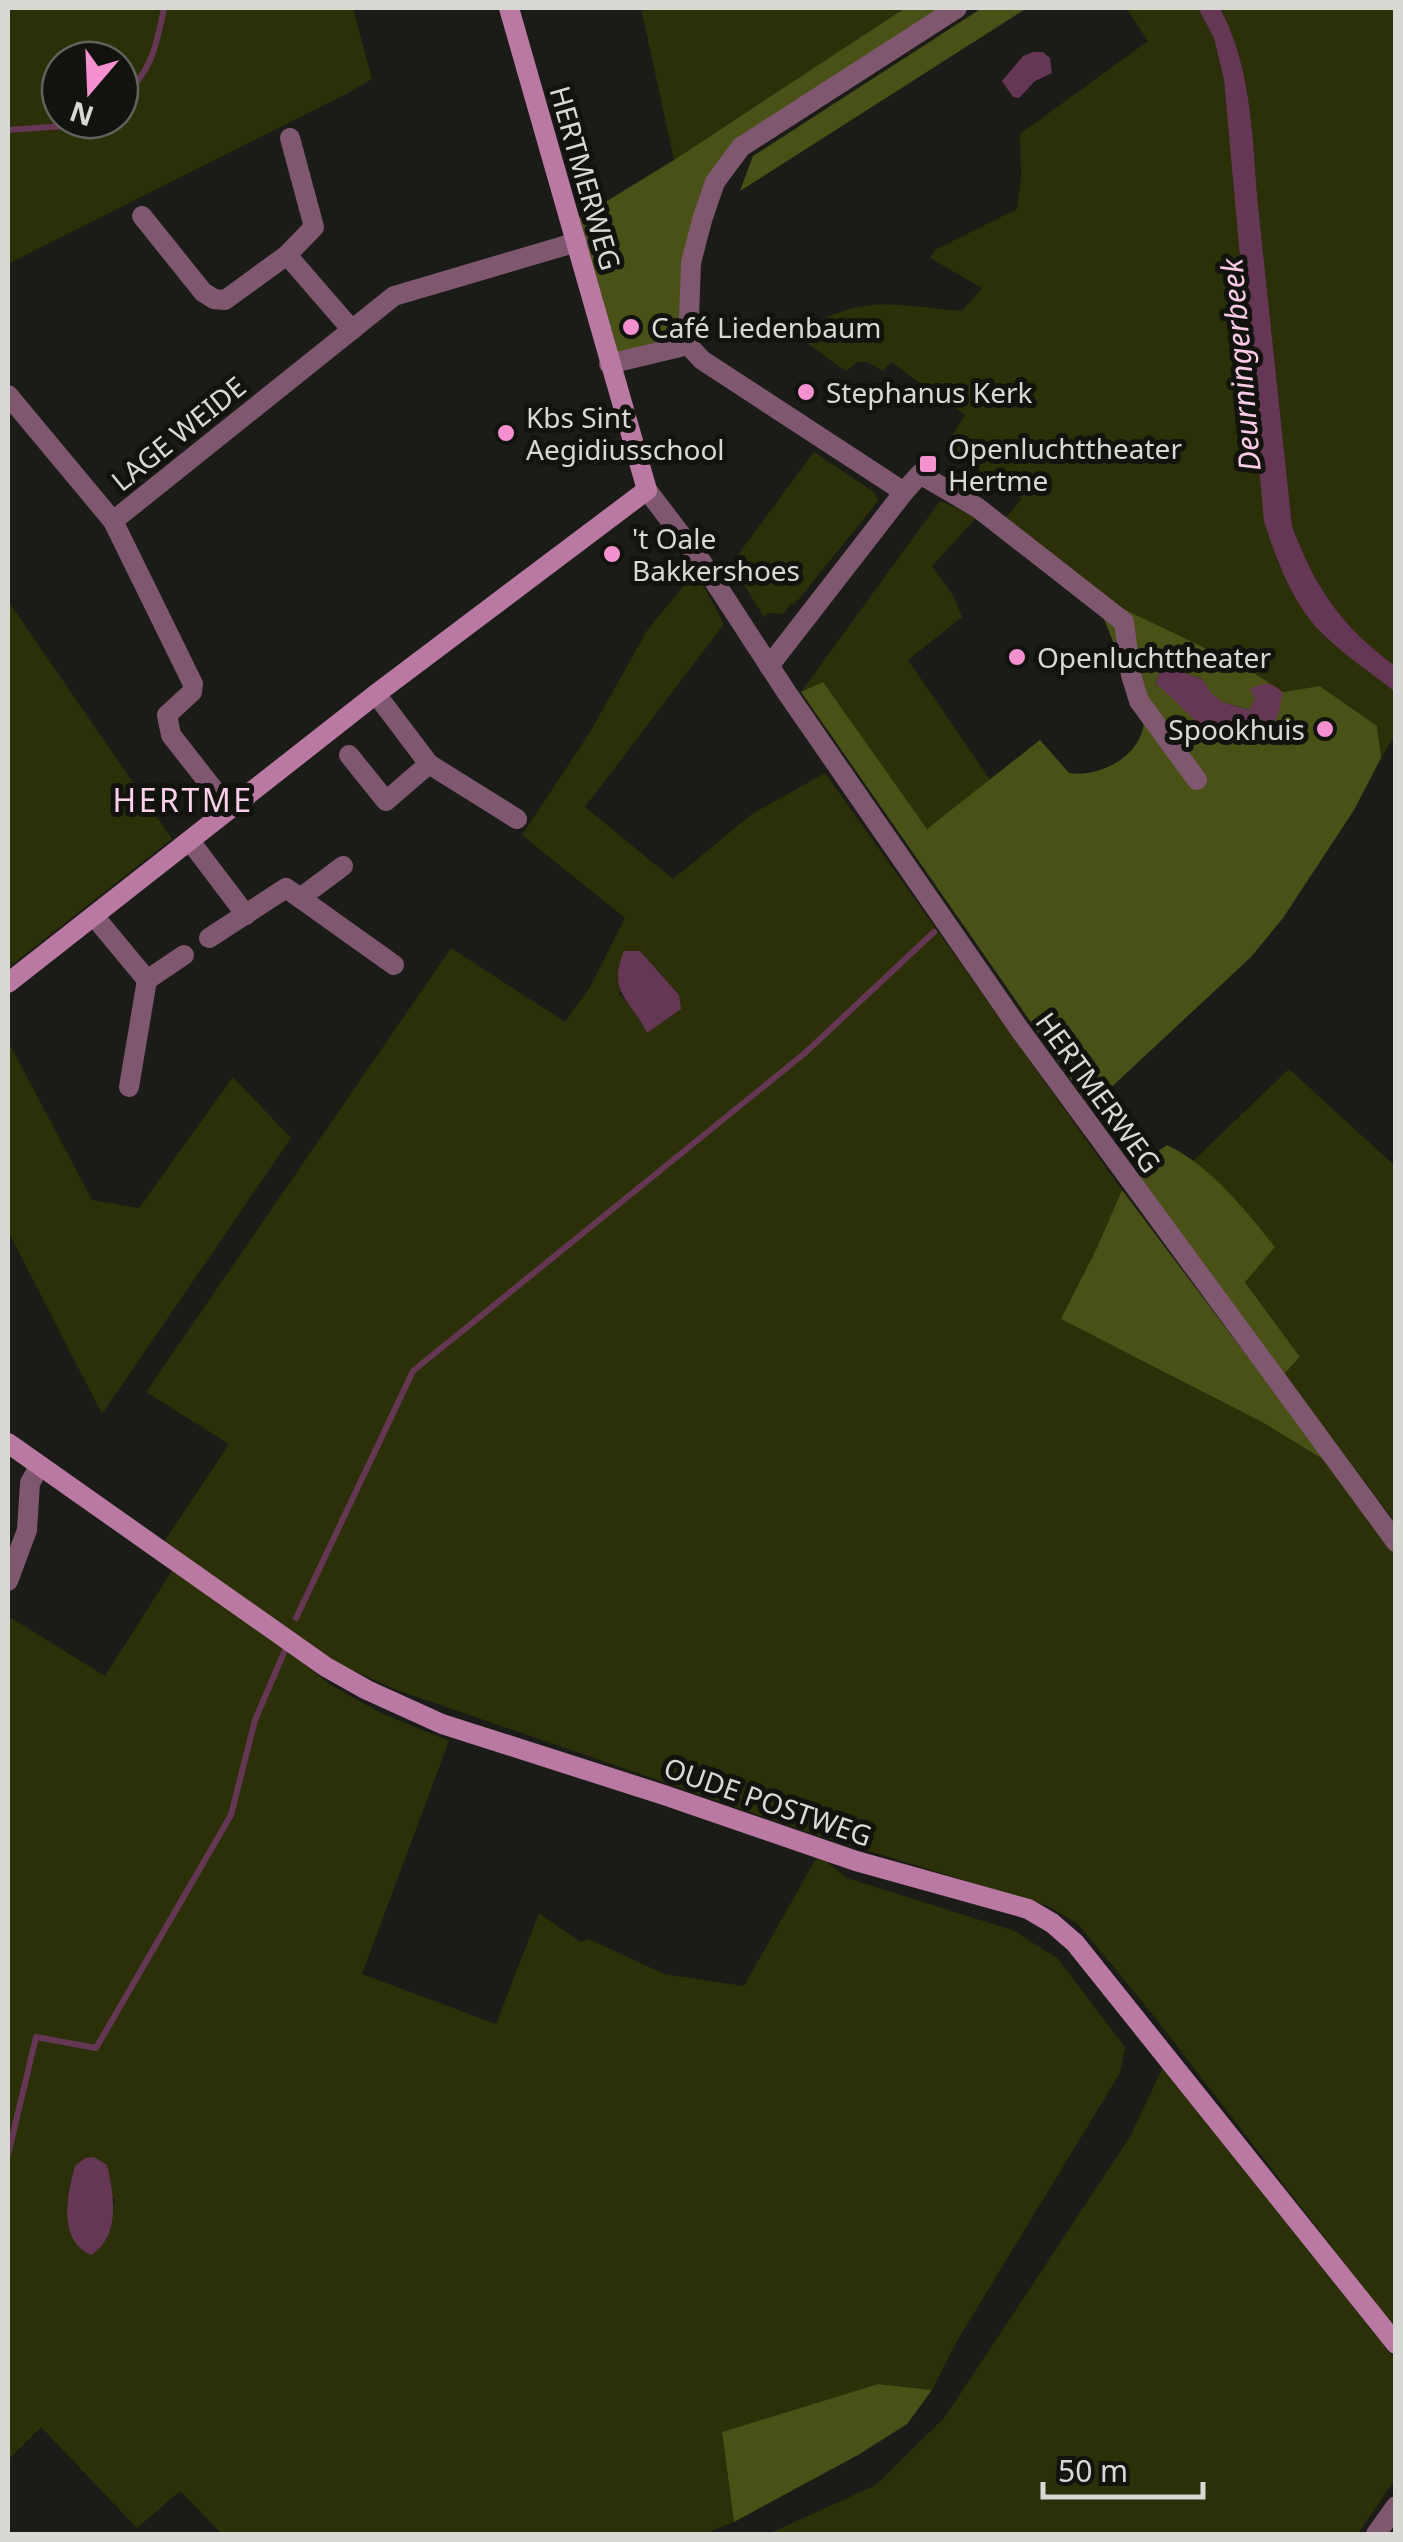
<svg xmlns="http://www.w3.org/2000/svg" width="1403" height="2542" font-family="'Noto Sans',sans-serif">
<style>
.green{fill:#2b3008;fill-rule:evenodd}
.forest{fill:#495117;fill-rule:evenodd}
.water{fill:#663655}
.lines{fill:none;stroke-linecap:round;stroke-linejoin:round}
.stream{stroke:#663655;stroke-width:6}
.street{stroke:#7f5870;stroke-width:20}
.secondary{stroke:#b979a2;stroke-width:20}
.poi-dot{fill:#f590d1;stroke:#12130e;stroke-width:4}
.labels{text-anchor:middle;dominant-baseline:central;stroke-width:10;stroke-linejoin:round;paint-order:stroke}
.street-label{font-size:28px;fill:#d8d9d5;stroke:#12130e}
.poi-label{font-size:28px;fill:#d8d9d5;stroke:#12130e;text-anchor:start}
.water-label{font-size:30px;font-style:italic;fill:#fccbe8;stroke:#12130e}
.quarter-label{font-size:32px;letter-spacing:2.5px;fill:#fdd0eb;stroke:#12130e}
</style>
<rect width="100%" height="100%" fill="#1b1c17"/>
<g class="green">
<path d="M 8,8 L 353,8 L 372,79 L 346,94 L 8,264 ZM 60,60 L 120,60 L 120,120 L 60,120 Z"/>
<path d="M 641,8 L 905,8 L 674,160 Z"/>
<path d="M 1126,8 L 1198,8 L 1214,38 L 1224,80 L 1277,561 L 1296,597 L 1324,636 L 1395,692 L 1395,735 L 1381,758 L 1377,726 L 1321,686 L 1283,692 L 1245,667 L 1111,603 L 1005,519 L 1022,498 L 944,448 L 965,415 L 891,362 L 883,371 L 868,362 L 857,362 L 846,371 L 797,336 C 857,292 892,305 962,311 L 982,288 L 930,258 L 935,250 L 1017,209 L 1021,178 L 1020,134 L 1148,41 Z"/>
<path d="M 1220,8 L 1395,8 L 1395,666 C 1341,626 1315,588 1292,526 C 1281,422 1270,319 1259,215 C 1252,145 1254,72 1220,8 Z"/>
<path d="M 814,452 L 875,493 L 878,501 L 794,605 L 792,603 L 783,614 L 768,613 L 764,617 L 731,564 Z"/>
<path d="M 940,501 L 978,516 L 932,566 L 954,597 L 962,617 L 908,660 L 991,781 L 927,829 L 823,683 L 801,692 Z"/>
<path d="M 692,576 L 703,585 L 724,624 L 585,807 L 673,879 L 752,814 L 825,773 L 1122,1190 L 1096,1250 L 1262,1422 L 1326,1461 L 1395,1553 L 1395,2329 L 1150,2011 L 1078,1924 L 1048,1906 L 814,1834 L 397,1690 L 341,1665 L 164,1542 L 229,1444 L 146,1392 L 451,948 L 565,1022 L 590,987 L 625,918 L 522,835 L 590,732 L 648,629 ZM 640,951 L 679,995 L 667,1017 L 647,1033 L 632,1007 L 619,994 Z"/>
<path d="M 8,601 L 172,839 L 8,968 Z"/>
<path d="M 8,1041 L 92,1200 L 139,1208 L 233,1077 L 291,1138 L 102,1414 L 8,1231 Z"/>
<path d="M 1289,1069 L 1395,1166 L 1395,1522 L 1284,1374 L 1300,1357 L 1245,1281 L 1193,1161 Z"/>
<path d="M 173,1569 L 285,1648 L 329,1684 L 381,1713 L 449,1741 L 362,1974 L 496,2024 L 539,1913 L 580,1942 L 589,1939 L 664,1974 L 744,1986 L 818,1855 L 847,1878 L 1015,1931 L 1058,1959 L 1125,2047 L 1120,2073 L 957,2341 L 932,2390 L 878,2384 L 722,2432 L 734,2522 L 704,2534 L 222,2534 L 180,2491 L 137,2528 L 41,2427 L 8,2460 L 8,1616 L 105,1676 ZM 75,2166 L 115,2199 L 107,2239 L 84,2252 C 62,2221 65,2201 75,2166 Z"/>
<path d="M 1163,2067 L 1395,2359 L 1395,2479 L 1358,2534 L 768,2534 L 876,2485 L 945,2417 L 1130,2137 Z"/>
</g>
<g class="forest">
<path d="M 905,8 L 943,8 L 735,141 L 679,337 L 612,354 L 576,220 L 674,160 Z"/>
<path d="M 982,8 L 1027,8 L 740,191 L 753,156 Z"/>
<path d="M 1111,603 L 1245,667 L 1283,692 L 1320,686 L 1377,726 L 1381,758 L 1354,810 L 1283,918 L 1251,957 L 1090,1107 L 801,692 L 823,682 L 927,829 L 1040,740 L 1069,773 C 1100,778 1144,755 1144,719 L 1102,614 ZM 1161,665 L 1202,679 L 1211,694 L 1222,702 L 1250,710 L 1255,699 L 1250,689 L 1269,728 L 1172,696 L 1156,684 Z"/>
<path d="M 1167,1145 C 1211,1166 1245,1210 1275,1247 L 1245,1282 L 1300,1357 L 1284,1374 L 1140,1178 L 1154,1154 Z"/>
<path d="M 1122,1190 L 1326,1461 L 1262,1422 L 1061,1319 L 1096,1250 Z"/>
<path d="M 878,2384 L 932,2390 L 907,2424 L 858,2455 L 734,2522 L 722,2432 Z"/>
</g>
<g class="water">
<path d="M 1198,8 L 1220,8 C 1254,72 1252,145 1259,215 C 1270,319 1281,422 1292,526 C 1315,588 1341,626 1395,666 L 1395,692 C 1373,674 1348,658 1327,638 C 1294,608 1277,562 1264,521 L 1224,80 L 1214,38 Z"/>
<path d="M 1033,52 L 1043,52 L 1050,58 L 1052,73 L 1035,81 L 1019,98 L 1013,97 L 1002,81 L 1023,56 Z"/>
<path d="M 1161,665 L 1202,679 L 1211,693 L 1222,702 L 1249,710 L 1255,699 L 1250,689 C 1263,683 1272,681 1282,692 C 1281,704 1279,719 1269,729 C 1255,742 1224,744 1209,732 C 1190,718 1175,699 1156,684 Z"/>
<path d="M 624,951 L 640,951 L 679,995 L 681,1009 L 647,1033 C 630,998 607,993 624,951 Z"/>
<path d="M 94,2157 L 107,2165 C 114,2195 121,2236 91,2255 C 57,2240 67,2194 75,2166 L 85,2158 Z"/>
</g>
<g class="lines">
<g class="stream">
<path d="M 120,99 C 152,72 156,47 164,8"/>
<path d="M 8,130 L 64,126 L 79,120"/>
<path d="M 296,1618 L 413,1371 L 805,1053 L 934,932"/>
<path d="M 8,2155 L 36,2037 L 96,2048 L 231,1815 L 255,1720 L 285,1650"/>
</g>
<g class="street">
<path d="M 142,216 L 203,292 L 214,299 L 225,300 L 287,255 L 314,227 L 290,138"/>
<path d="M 287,255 L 352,330"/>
<path d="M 688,345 L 702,360 L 904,492 L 920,474 L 978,508 L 1124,622 L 1131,675 L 1139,701 L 1197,780"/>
<path d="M 688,345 L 691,263 L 702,220 L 715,182 L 741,147 L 957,8"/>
<path d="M 609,364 L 688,345"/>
<path d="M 8,395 L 113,521 L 193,684 L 192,692 L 167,715 L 171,735 L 229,809"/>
<path d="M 647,490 L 701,561 L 787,693 L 1020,1030 L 1396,1542"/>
<path d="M 113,521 L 394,296 L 577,242"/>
<path d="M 769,666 L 904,492"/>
<path d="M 376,694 L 429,764 L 517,819"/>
<path d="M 349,755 L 386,801 L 429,764"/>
<path d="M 190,841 L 246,915"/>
<path d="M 300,898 L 343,866"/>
<path d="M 94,916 L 147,980 L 129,1087"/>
<path d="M 209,938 L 286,888 L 394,965"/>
<path d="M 147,980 L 184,955"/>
<path d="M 8,1581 L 27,1530 L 30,1483 L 39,1467"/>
<path d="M 1376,2534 L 1396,2506"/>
</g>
<g class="secondary">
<path d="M 8,983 L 376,694 L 647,490 L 509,8"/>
<path d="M 8,1443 L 326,1667 L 367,1690 L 442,1724 L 664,1795 L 856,1861 L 1028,1909 L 1052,1923 L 1075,1943 L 1396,2344"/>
</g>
</g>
<g class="poi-dot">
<circle cx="631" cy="327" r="10"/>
<circle cx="806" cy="392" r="10"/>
<circle cx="506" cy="433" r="10"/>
<rect x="918" y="454" width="20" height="20" rx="5"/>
<circle cx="612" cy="554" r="10"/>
<circle cx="1017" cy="657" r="10"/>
<circle cx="1325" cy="729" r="10"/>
</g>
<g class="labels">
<g class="street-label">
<text transform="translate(586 178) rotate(74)">HERTMERWEG</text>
<text transform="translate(178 433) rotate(-39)">LAGE WEIDE</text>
<text transform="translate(1099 1092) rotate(54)">HERTMERWEG</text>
<text transform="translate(768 1801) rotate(19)">OUDE POSTWEG</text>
</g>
<g class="poi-label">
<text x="651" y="327">Café Liedenbaum</text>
<text x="826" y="392">Stephanus Kerk</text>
<text x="526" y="417">Kbs Sint<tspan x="526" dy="32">Aegidiusschool</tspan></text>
<text x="948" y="448">Openluchttheater<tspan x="948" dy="32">Hertme</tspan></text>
<text x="632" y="538">'t Oale<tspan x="632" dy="32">Bakkershoes</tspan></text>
<text x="1037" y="657">Openluchttheater</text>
<text x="1305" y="729" text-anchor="end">Spookhuis</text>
</g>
<g class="water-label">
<text transform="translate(1240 365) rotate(-95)">Deurningerbeek</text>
</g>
<g class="quarter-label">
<text x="183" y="799">HERTME</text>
</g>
</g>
<rect width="1403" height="2542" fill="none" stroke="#d8d9d5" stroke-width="20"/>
<g transform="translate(90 90) rotate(199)"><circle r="48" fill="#12130e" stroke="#61625e" stroke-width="2.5"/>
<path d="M0-8L18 38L0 25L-18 38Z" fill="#f590d1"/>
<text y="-15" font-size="28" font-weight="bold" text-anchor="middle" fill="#d8d9d5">N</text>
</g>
<path d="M1043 2482v15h160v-15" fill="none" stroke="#d8d9d5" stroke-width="5"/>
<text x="1058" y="2482" font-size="30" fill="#d8d9d5" stroke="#12130e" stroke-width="8" paint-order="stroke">50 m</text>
</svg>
